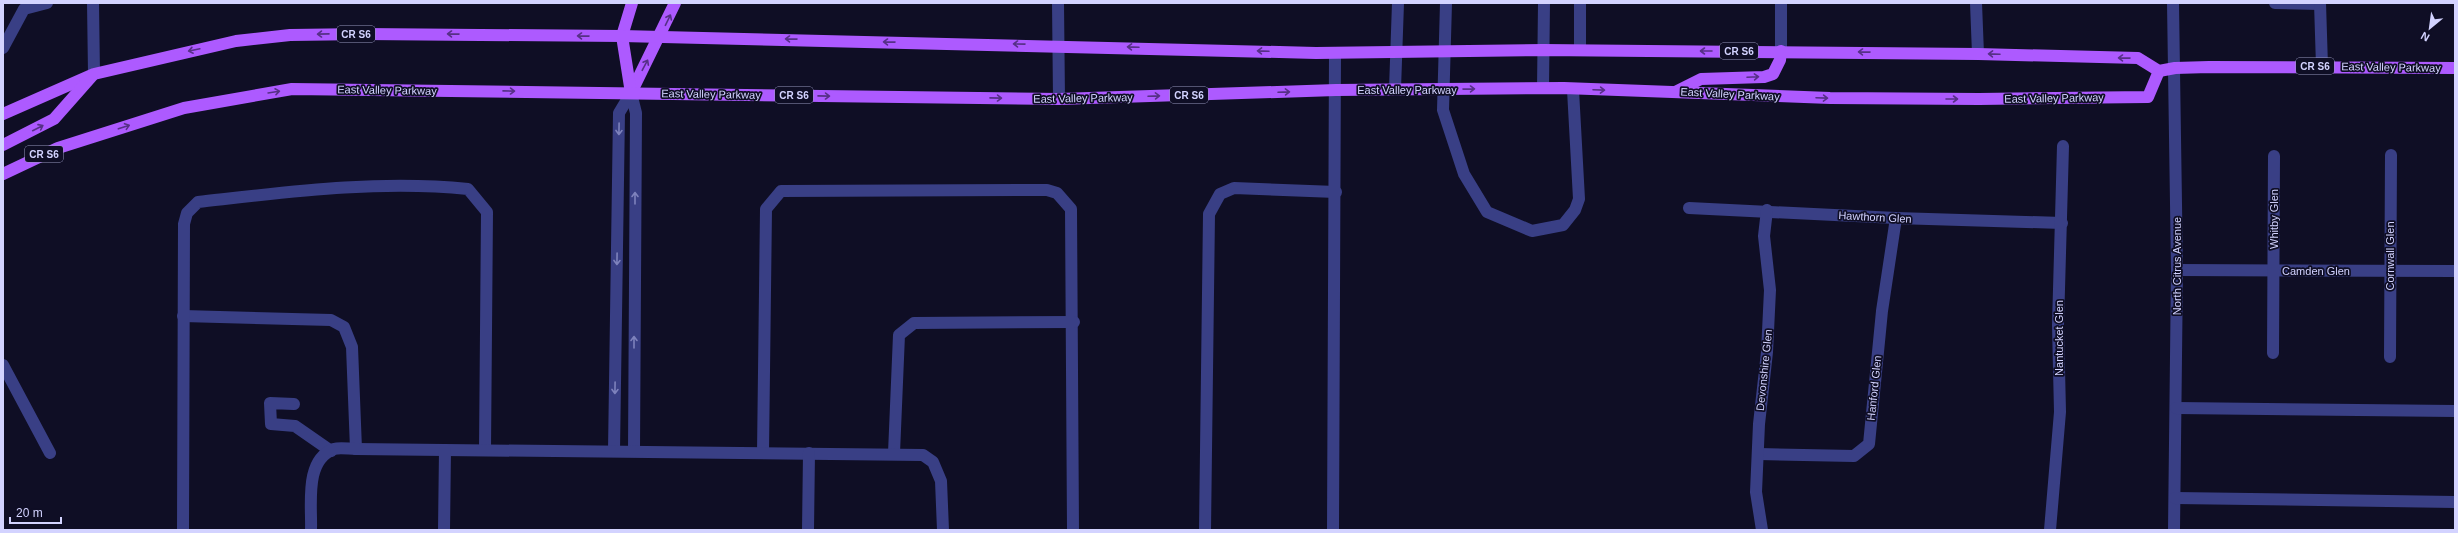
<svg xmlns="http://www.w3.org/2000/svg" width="2458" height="533" font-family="Helvetica,sans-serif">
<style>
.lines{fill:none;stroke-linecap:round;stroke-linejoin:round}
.minor{stroke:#393f85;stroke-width:12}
.major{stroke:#ad5aff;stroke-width:12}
.oneway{stroke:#563087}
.oneway2{stroke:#7e82bc}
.labels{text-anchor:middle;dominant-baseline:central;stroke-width:3.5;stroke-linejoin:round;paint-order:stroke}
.shield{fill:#0f0e25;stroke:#9898be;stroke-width:1}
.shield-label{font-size:10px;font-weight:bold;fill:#d3d3ff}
.street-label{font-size:11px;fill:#d3d3ff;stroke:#0f0e25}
</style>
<rect width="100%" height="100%" fill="#0f0e25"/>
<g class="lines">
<g class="minor">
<path d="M 93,3 L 94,74"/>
<path d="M 1058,3 L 1059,99"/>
<path d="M 1446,3 L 1443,110 L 1464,174 L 1487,212 L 1532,231 L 1563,225 L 1575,210 L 1579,199 L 1573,90"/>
<path d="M 1580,3 L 1580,50"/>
<path d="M 1781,3 L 1781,51"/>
<path d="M 1976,3 L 1978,54"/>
<path d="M 2173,3 L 2177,270 L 2174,530"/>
<path d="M 2275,3 L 2320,4"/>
<path d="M 2320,3 L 2322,66"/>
<path d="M 3,48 L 24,9 L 47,3"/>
<path d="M 1543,88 L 1544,3"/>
<path d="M 1395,89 L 1398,3"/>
<path d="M 631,93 L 636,113 L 634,451"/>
<path d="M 1689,208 L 1896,218 L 2062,223"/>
<path d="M 2177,270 L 2455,271"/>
<path d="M 183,316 L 331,320 L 344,327 L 352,347 L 356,449"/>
<path d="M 2273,353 L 2274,156"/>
<path d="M 2390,357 L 2391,155"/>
<path d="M 3,365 L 50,453"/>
<path d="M 294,404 L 270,403 L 271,424 L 295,426 L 331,451"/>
<path d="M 2176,408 L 2455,411"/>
<path d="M 614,451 L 619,113 L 631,93"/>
<path d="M 763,453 L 766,209 L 781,191 L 1047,190 L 1057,193 L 1071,209 L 1073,530"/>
<path d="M 894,453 L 899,335 L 914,323 L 1074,322"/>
<path d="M 1759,454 L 1854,456 L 1869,444 L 1882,311 L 1896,218"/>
<path d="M 2175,498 L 2455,502"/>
<path d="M 183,530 L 184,224 L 187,213 L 198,202 C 288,192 377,180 468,189 L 487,212 L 485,450"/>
<path d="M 311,530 C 312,505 304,460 334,449 C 340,447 349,449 356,449 L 923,455 L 933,462 L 941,481 L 943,530"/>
<path d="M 444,530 L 445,450"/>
<path d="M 808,530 L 809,453"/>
<path d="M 1205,530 L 1209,214 L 1220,194 L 1234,188 L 1336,192"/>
<path d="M 1333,530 L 1335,53"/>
<path d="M 1762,530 L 1756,492 L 1759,424 L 1767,352 L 1770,290 L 1764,236 L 1767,210"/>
<path d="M 2050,530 L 2060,412 L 2058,325 L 2063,146"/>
</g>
<g class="major">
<path d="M 1677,91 L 1701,79 L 1764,77 L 1773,74 L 1780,60 L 1781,51"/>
<path d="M 631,93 L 675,3"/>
<path d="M 631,93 L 622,36 L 632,3"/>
<path d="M 3,114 L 94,74 L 236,41 L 290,35 L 364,34 L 622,36 L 1316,53 L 1543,50 L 1978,54 L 2138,58 L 2159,71 L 2175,68 L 2209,67 L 2455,68"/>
<path d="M 3,145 L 54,119 L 92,76"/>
<path d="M 3,174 L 58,148 L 184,108 L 292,89 L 1059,99 L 1336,90 L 1564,88 L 1830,98 L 1979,99 L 2148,97 L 2159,71"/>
</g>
</g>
<defs><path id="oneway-shaft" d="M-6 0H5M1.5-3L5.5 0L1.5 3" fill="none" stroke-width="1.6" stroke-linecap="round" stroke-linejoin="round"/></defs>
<g class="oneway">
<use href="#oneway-shaft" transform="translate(668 20) rotate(-64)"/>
<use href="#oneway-shaft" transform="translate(323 34) rotate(179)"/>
<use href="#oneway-shaft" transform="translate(453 34) rotate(-179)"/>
<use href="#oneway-shaft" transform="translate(583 36) rotate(-179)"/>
<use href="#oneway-shaft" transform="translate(791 39) rotate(-179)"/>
<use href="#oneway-shaft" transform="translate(889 42) rotate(-179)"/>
<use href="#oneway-shaft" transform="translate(1019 44) rotate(-179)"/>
<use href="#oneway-shaft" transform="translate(1133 47) rotate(-178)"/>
<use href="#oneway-shaft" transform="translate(194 50) rotate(168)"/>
<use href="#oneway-shaft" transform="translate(1263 51) rotate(-178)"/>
<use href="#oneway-shaft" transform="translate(1706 51) rotate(-180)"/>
<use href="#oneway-shaft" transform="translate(1864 52) rotate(-179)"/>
<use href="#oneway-shaft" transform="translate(1994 54) rotate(-178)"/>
<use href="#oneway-shaft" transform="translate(2124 58) rotate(-179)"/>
<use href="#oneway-shaft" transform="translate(645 65) rotate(-62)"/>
<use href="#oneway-shaft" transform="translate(1753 77) rotate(-3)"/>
<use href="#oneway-shaft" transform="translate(1469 89) rotate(-1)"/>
<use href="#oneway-shaft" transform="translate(1599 90) rotate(2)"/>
<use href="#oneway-shaft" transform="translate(509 91) rotate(1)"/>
<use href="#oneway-shaft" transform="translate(274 92) rotate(-9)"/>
<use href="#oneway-shaft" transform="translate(1284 92) rotate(-2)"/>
<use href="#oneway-shaft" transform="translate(824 96) rotate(1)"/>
<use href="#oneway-shaft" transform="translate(1154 96) rotate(-2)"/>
<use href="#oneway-shaft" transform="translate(996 98) rotate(1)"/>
<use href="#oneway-shaft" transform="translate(1822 98) rotate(2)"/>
<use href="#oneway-shaft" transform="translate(1952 99)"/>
<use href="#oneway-shaft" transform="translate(124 127) rotate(-18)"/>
<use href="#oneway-shaft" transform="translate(38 128) rotate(-27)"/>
</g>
<g class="oneway2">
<use href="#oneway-shaft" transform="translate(619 129) rotate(91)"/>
<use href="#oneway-shaft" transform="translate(635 198) rotate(-90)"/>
<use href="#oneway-shaft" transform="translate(617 259) rotate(91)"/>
<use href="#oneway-shaft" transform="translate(634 342) rotate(-90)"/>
<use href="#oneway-shaft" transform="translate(615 388) rotate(91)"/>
</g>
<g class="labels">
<g class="shield">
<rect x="337" y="26" width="38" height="16" rx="3"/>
<rect x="1720" y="43" width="38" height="16" rx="3"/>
<rect x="2296" y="58" width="38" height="16" rx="3"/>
<rect x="775" y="87" width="38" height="16" rx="3"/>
<rect x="1170" y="87" width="38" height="16" rx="3"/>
<rect x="25" y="146" width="38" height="16" rx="3"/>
</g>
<g class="shield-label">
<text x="356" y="34">CR S6</text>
<text x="1739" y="51">CR S6</text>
<text x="2315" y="66">CR S6</text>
<text x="794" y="95">CR S6</text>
<text x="1189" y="95">CR S6</text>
<text x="44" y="154">CR S6</text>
</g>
<g class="street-label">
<text transform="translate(2391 67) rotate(1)">East Valley Parkway</text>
<text transform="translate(387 90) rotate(1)">East Valley Parkway</text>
<text x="1407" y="90">East Valley Parkway</text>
<text transform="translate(711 94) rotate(1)">East Valley Parkway</text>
<text transform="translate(1730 94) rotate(3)">East Valley Parkway</text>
<text transform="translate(1083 98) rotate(-1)">East Valley Parkway</text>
<text transform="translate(2054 98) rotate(-1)">East Valley Parkway</text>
<text transform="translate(1875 217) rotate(3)">Hawthorn Glen</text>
<text transform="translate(2274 219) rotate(-90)">Whitby Glen</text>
<text transform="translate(2390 256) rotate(-90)">Cornwall Glen</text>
<text transform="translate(2177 266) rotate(-90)">North Citrus Avenue</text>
<text x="2316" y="271">Camden Glen</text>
<text transform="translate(2059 338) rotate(-90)">Nantucket Glen</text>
<text transform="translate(1764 370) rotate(-84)">Devonshire Glen</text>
<text transform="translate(1874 388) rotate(-84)">Hanford Glen</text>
</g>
</g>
<rect width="2458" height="533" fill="none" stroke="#d3d3ff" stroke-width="8"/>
<g transform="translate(2430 28) rotate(209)" stroke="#0f0e25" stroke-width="3" paint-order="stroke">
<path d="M0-3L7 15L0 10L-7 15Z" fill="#d3d3ff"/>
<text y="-6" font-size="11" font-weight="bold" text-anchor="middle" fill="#d3d3ff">N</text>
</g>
<path d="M10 517v6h51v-6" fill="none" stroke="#d3d3ff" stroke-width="2"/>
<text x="16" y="517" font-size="12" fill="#d3d3ff" stroke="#0f0e25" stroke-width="3" paint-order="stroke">20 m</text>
</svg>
